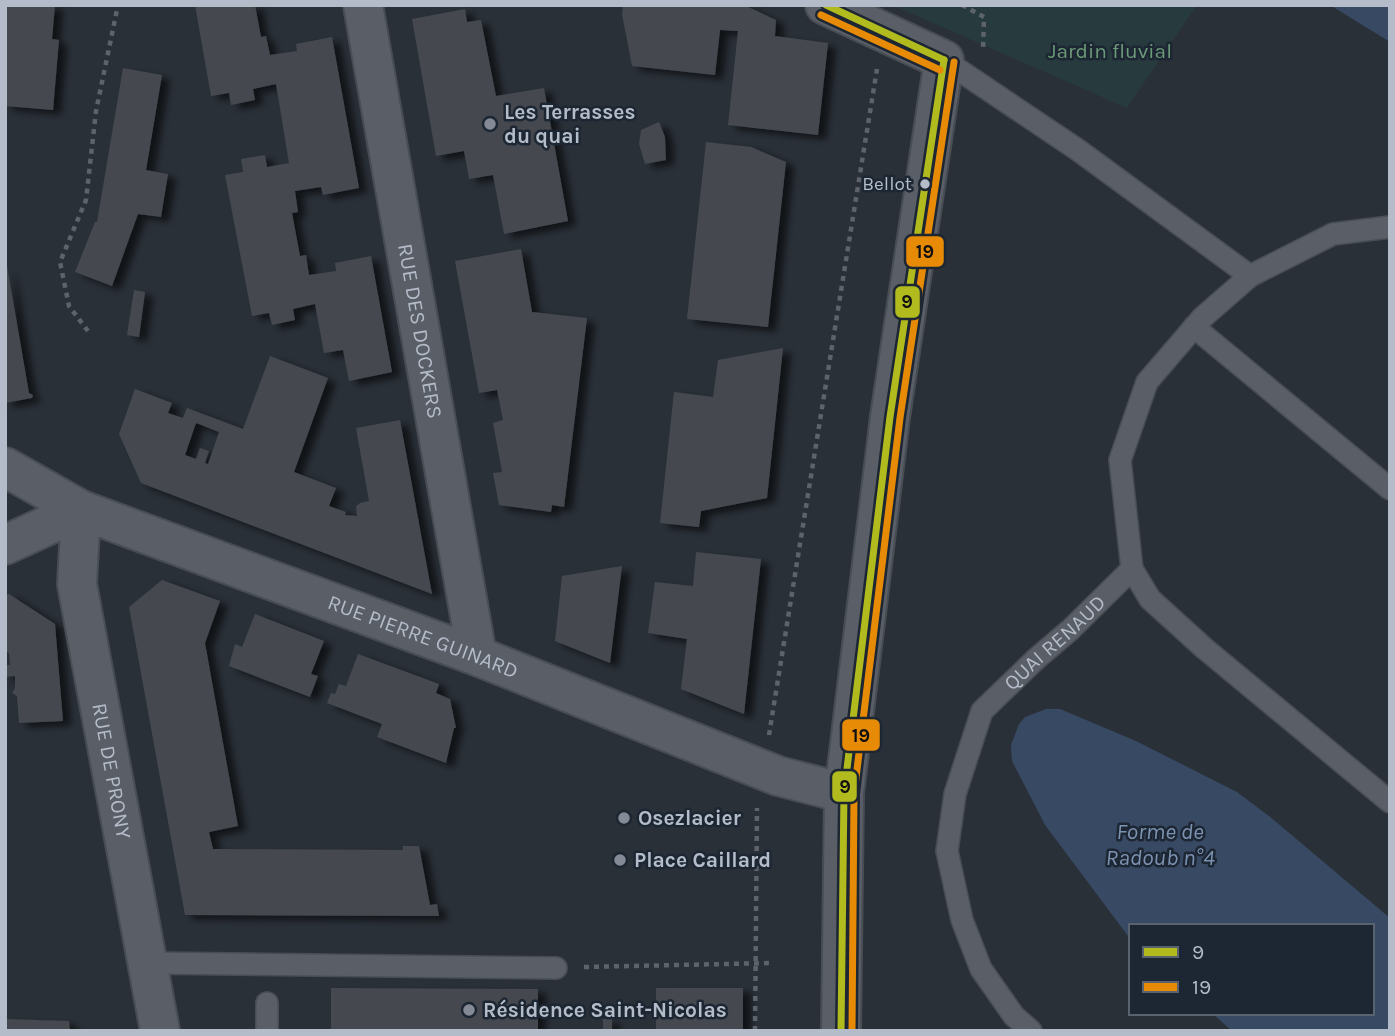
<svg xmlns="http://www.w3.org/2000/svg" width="1395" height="1036" font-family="Karla,sans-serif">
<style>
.green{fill:#273a3e}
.water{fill:#384963}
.building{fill:#444950;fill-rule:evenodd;filter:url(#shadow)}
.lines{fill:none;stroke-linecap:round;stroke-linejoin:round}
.lane-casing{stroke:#484c53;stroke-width:24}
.street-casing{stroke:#484c53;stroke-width:42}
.path{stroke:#5d636a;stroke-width:4.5;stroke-dasharray:5 5;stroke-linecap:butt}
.lane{stroke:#5a5e66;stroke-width:21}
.street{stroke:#5a5e66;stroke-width:38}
.bus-1-casing{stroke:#1d2633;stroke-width:12}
.bus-2-casing{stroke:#1d2633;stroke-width:12}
.bus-1{stroke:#b2bb1e;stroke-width:7}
.bus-2{stroke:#e78b06;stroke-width:7}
.poi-dot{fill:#848b96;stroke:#1d2633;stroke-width:2.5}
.bus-dot{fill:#b4bcc9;stroke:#1d2633;stroke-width:2.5}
.labels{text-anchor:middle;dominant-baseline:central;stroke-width:5;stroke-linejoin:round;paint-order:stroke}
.bus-label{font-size:19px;fill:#b4bcc9;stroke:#1d2633;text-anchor:end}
.park-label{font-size:21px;fill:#6b9a76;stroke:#1d2633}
.poi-label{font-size:21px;font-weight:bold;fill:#b4bcc9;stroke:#1d2633;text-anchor:start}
.street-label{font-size:21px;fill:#b4bcc9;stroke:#1d2633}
.water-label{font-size:23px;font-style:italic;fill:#7c92b1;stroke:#1d2633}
.line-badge{stroke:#1d2633;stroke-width:2.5}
.pale-badge-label{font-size:19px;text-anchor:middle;font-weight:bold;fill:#111}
</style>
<defs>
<filter id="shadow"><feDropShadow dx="8" dy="4.5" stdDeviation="3.5" flood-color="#0009"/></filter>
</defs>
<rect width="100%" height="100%" fill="#2a3038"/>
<path class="green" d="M 892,5 L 1197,5 L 1127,108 Z"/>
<g class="water">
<path d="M 1330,5 L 1390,5 L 1390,42 Z"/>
<path d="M 1046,709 L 1060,709 L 1136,741 L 1237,792 L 1269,816 L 1390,918 L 1390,1031 L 1232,1031 L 1212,1013 L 1372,1013 L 1372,926 L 1131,926 L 1131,940 L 1045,825 L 1012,761 L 1011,745 L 1019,724 L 1025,717 Z"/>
</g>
<g class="building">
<path d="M 5,5 L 55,5 L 52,39 L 59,40 L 53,110 L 5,106 Z"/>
<path d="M 195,5 L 255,5 L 261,37 L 266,36 L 270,55 L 297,51 L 296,44 L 332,37 L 359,188 L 323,195 L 321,187 L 295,191 L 298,212 L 292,213 L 300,256 L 306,255 L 309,275 L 336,271 L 335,263 L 371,256 L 392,372 L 349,381 L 343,350 L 324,353 L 315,304 L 293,309 L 295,320 L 272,325 L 269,313 L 252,316 L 225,175 L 243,172 L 241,159 L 265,155 L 267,167 L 289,163 L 276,84 L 253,89 L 255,100 L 231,105 L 229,93 L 211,96 Z"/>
<path d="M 623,5 L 744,5 L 776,20 L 775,36 L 828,43 L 818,135 L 728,125 L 738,31 L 720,30 L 715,75 L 632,66 L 622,14 Z"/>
<path d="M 465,9 L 467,22 L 481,20 L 496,96 L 544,88 L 568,221 L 504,234 L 493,175 L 469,179 L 464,151 L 436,156 L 412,19 Z"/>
<path d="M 123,68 L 162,75 L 146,170 L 168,174 L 161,217 L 138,214 L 112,286 L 75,272 L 95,222 L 97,222 Z"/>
<path d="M 659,122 L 665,137 L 666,160 L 645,164 L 639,144 L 641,130 Z"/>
<path d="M 706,142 L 751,147 L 786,162 L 768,327 L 687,319 Z"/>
<path d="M 521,249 L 532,312 L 587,318 L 564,507 L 552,505 L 551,512 L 499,505 L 493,473 L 502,472 L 493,423 L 503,420 L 497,390 L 479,393 L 455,261 Z"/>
<path d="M 7,266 L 29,393 L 33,395 L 32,398 L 5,403 Z"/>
<path d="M 134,290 L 145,292 L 139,337 L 127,335 Z"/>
<path d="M 783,348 L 767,498 L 701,511 L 699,527 L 660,523 L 674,392 L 713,397 L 718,360 Z"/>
<path d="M 270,356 L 328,378 L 294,472 L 336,488 L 329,506 L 346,512 L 345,515 L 357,516 L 356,506 L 360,503 L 369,501 L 356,428 L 400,420 L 432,594 L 141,483 L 119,434 L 135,389 L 172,403 L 168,413 L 183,418 L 187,408 L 243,429 ZM 196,423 L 219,432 L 208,464 L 205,463 L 209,451 L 200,448 L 196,459 L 185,455 Z"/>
<path d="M 696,552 L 761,559 L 744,714 L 681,689 L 687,639 L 648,633 L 655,582 L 693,586 Z"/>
<path d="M 622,566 L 610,663 L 555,641 L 562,576 Z"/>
<path d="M 162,580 L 220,601 L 205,643 L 238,826 L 209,832 L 213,849 L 403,850 L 403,846 L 419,846 L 430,905 L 437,904 L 439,916 L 185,915 L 129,607 Z"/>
<path d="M 9,594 L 55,624 L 63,721 L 19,723 L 17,696 L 12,693 L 15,688 L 15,676 L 5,677 L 5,665 L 10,665 L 9,653 L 5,651 L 5,595 Z"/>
<path d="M 255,614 L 324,641 L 311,674 L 318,676 L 310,697 L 229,666 L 235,644 L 242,647 Z"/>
<path d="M 358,654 L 439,684 L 436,693 L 450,699 L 456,728 L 454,728 L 446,763 L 377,737 L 382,724 L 327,703 L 331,693 L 335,694 L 339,684 L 346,686 Z"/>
<path d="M 331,988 L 538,989 L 538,1031 L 331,1031 Z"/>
<rect x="656" y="988" width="87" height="43"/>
<path d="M 5,1019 L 69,1021 L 70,1031 L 5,1031 Z"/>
<rect x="603" y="1019" width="9" height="12"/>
</g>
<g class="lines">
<defs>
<g id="lane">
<path d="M 944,60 L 1078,150 L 1250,276 L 1333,234 L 1390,227"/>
<path d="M 1194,327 L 1390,489"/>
<path d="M 1132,569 L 1150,599 L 1204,648 L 1390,802"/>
<path d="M 149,963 L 556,968"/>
<path d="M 267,1003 L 267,1031"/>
<path id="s1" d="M 1031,1031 L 1014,1016 L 981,969 L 962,920 L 947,851 L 955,794 L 982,711 L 1036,659 L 1070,630 L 1132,569 L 1120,460 L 1147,382 L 1202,318 L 1250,276"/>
</g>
<g id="street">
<path id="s2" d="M 363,5 L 477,656"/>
<path d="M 825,5 L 944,60 L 890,417 L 844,793 L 841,1031"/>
<path id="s3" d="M 5,467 L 81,510 L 477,656 L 778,776 L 844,793"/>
<path id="s4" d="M 5,545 L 81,510 L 77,584 L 160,1031"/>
</g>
</defs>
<use href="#lane" class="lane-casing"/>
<use href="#street" class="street-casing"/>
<g class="path">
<path d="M 962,5 L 984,17 L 983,51"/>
<path d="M 88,331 L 69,306 L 60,262 L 86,200 L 96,111 L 118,5"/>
<path d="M 769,735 L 877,69"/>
<path d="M 584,967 L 772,963"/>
<path d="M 755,1031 L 757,808"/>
</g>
<use href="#lane" class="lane"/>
<use href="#street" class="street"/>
<defs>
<g id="bus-1">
<path d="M 826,5 L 944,60"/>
<path d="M 841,1031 L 844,793 L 890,417 L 944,60"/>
</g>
<g id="bus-2">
<path d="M 821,15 L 940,70"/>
<path d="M 852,1031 L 854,794 L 900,418 L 954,62"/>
</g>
</defs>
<use href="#bus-1" class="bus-1-casing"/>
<use href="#bus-2" class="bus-2-casing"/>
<use href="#bus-1" class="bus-1"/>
<use href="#bus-2" class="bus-2"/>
</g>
<g class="poi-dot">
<circle cx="490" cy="124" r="7"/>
<circle cx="624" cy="818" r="7"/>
<circle cx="620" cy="860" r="7"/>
<circle cx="469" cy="1010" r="7"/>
</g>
<circle class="bus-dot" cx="925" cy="184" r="6"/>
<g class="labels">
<g class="bus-label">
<text x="912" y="184">Bellot</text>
</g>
<g class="park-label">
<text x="1110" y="51">Jardin fluvial</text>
</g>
<g class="poi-label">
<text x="504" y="112">Les Terrasses<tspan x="504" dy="24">du quai</tspan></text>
<text x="638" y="818">Osezlacier</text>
<text x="634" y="860">Place Caillard</text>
<text x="483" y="1010">Résidence Saint-Nicolas</text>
</g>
<g class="street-label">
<text stroke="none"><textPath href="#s2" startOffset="331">RUE DES DOCKERS</textPath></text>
<text stroke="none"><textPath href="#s3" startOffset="452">RUE PIERRE GUINARD</textPath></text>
<text stroke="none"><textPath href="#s1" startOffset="448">QUAI RENAUD</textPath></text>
<text stroke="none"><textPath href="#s4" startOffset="348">RUE DE PRONY</textPath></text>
</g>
<g class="water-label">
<text x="1160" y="831">Forme de<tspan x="1160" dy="26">Radoub n°4</tspan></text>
</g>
</g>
<g class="line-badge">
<rect x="905" y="235" width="40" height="33" rx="7" fill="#e78b06"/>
<rect x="894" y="285" width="27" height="34" rx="7" fill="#b2bb1e"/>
<rect x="841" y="718" width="40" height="34" rx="7" fill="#e78b06"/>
<rect x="831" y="770" width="27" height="33" rx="7" fill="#b2bb1e"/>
</g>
<g class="pale-badge-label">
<text x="925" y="258">19</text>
<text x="907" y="308">9</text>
<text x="861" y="742">19</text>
<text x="845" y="793">9</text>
</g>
<rect width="1395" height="1036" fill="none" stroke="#b4bcc9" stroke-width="14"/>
<rect x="1129" y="924" width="245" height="91" fill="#1d2633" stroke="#59626f" stroke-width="2"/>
<rect x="1143" y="947" width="35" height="10" fill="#b2bb1e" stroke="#59626f" stroke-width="2"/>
<text x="1192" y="959" font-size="21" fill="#b4bcc9">9</text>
<rect x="1143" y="982" width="35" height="10" fill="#e78b06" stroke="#59626f" stroke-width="2"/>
<text x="1192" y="994" font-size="21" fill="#b4bcc9">19</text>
</svg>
